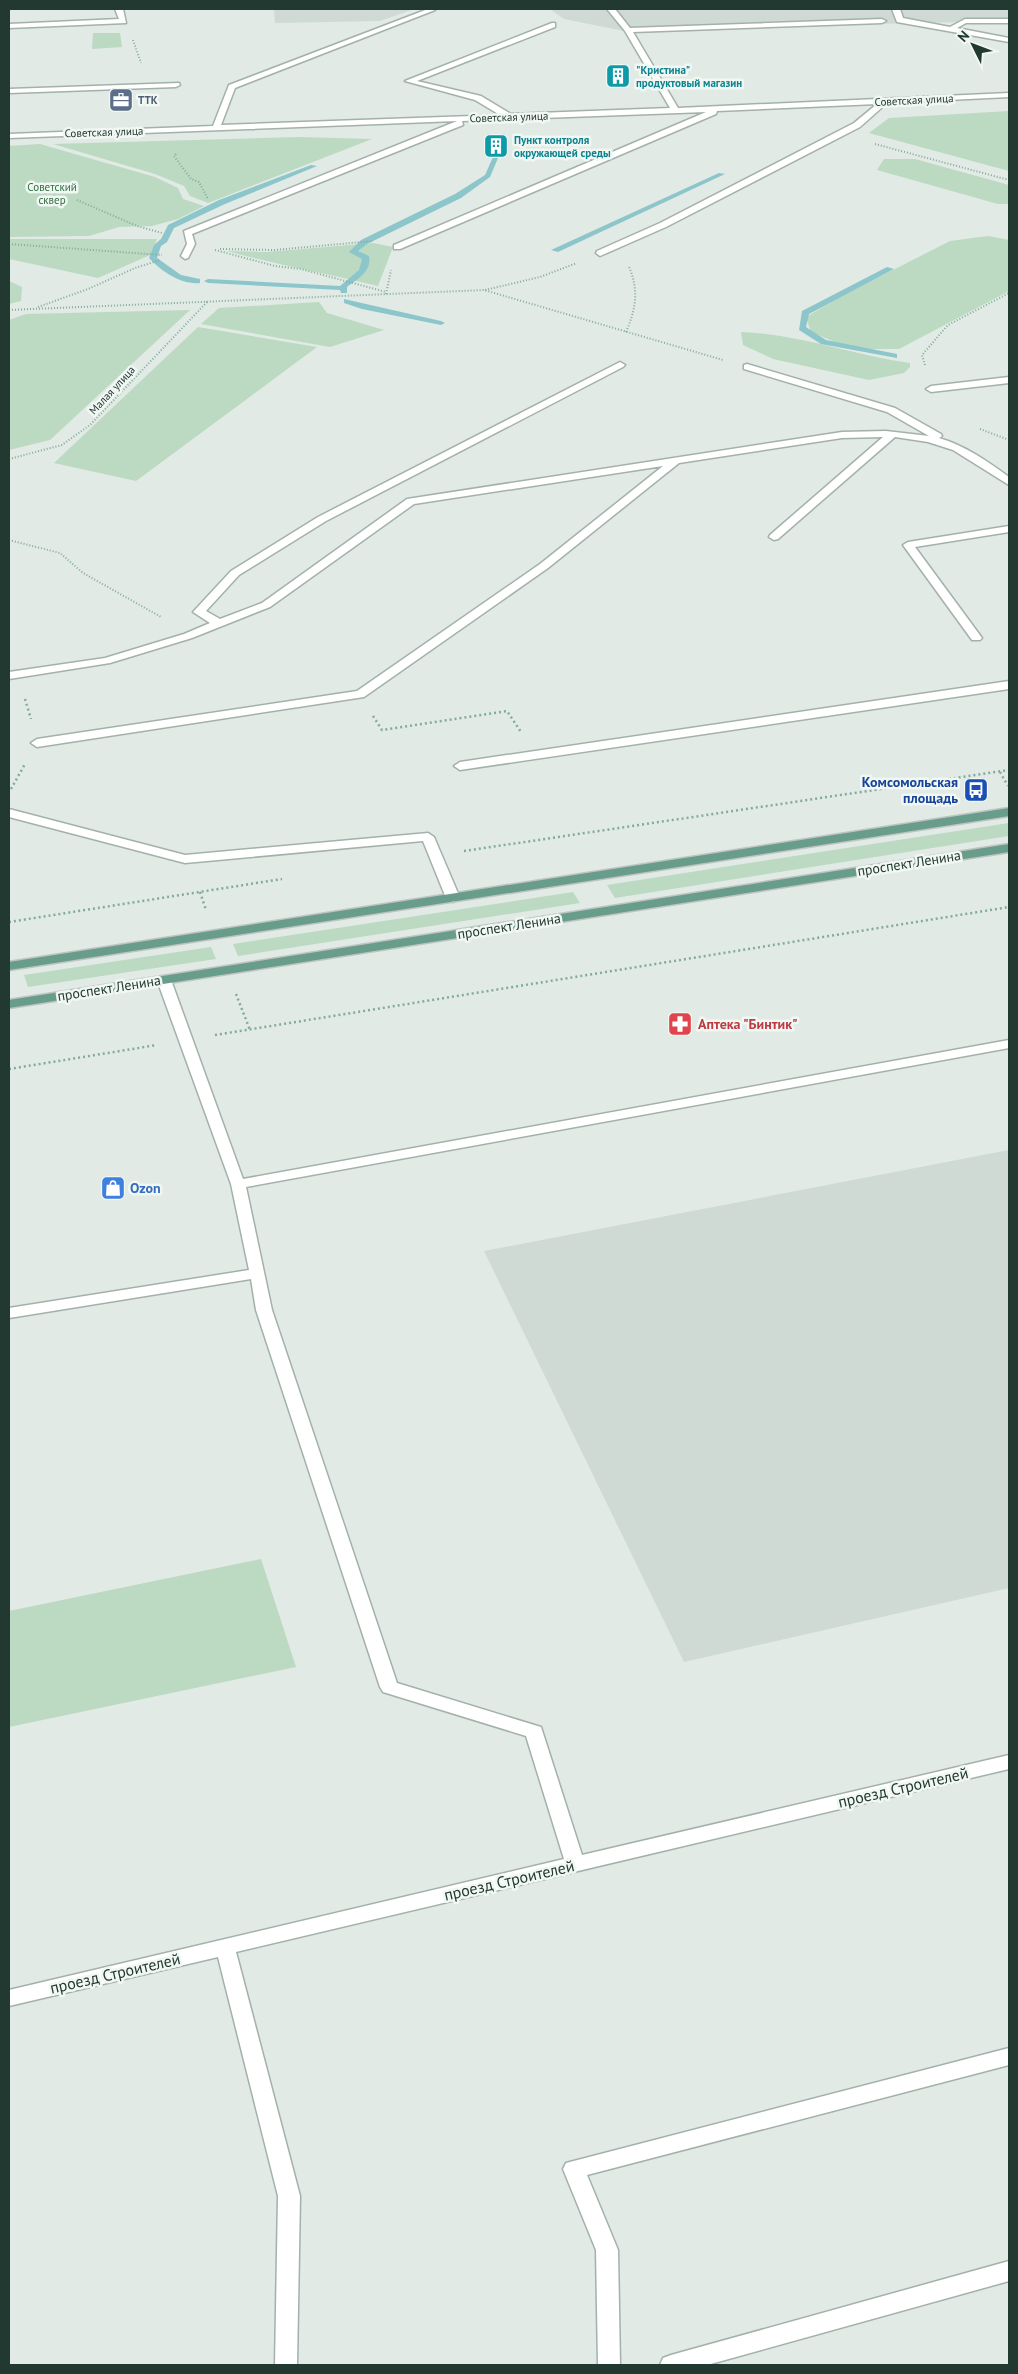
<svg xmlns="http://www.w3.org/2000/svg" width="1018" height="2374" font-family="'PT Sans',sans-serif">
<style>
.built{fill:#cfdad4}
.green{fill:#bbdac1}
.lines{fill:none;stroke-linecap:round;stroke-linejoin:round}
.stream{fill:#8cc6cb;fill-rule:evenodd}
.minor-casing{stroke:#a4b1ab;stroke-width:3}
.major-casing{stroke:#bdc4c1;stroke-width:3}
.path-far1{stroke:#83ab9c;stroke-width:2;stroke-dasharray:1 2;stroke-linecap:butt}
.path{stroke:#83ab9c;stroke-width:2.5;stroke-dasharray:2 3;stroke-linecap:butt}
.minor{fill:#fff;fill-rule:evenodd}
.major{fill:#689c8b;fill-rule:evenodd}
.labels{text-anchor:middle;dominant-baseline:central;stroke-width:5;stroke-linejoin:round;paint-order:stroke}
.far-culture-label{font-size:11px;font-weight:bold;fill:#0d838f;stroke:#f1f7f3;text-anchor:start}
.far-service-label{font-size:11px;font-weight:bold;fill:#4e5e75;stroke:#f1f7f3;text-anchor:start}
.far-street-label{font-size:11px;fill:#223931;stroke:#f1f7f3}
.far-park-label{font-size:11px;fill:#306d43;stroke:#f1f7f3}
.transit-label{font-size:14px;font-weight:bold;fill:#164399;stroke:#f1f7f3;text-anchor:end}
.street-label{font-size:14px;fill:#223931;stroke:#f1f7f3}
.health-label{font-size:14px;font-weight:bold;fill:#be3a42;stroke:#f1f7f3;text-anchor:start}
.shop-label{font-size:14px;font-weight:bold;fill:#366cbe;stroke:#f1f7f3;text-anchor:start}
.near-street-label{font-size:16px;fill:#223931;stroke:#f1f7f3}
</style>
<rect width="100%" height="100%" fill="#e1eae5"/>
<g class="built">
<path d="M 274,9 L 414,9 L 380,21 L 275,23 Z"/>
<path d="M 550,9 L 1009,9 L 1009,21 L 874,24 L 634,33 L 564,19 Z"/>
<path d="M 1009,1150 L 1009,1588 L 684,1662 L 484,1251 Z"/>
</g>
<g class="green">
<path d="M 93,33 L 120,33 L 122,47 L 92,49 Z"/>
<path d="M 1009,111 L 1009,171 L 869,133 L 889,118 Z"/>
<path d="M 300,137 L 372,139 L 208,203 L 190,196 L 184,186 L 155,174 L 53,144 Z"/>
<path d="M 40,144 L 155,177 L 178,188 L 183,199 L 204,206 L 178,219 L 152,226 L 119,227 L 89,236 L 9,237 L 9,146 Z"/>
<path d="M 884,159 L 915,159 L 1009,185 L 1009,204 L 998,204 L 877,170 Z"/>
<path d="M 988,236 L 1009,240 L 1009,291 L 899,349 L 864,349 L 835,342 L 811,332 L 806,317 L 840,297 L 950,241 Z"/>
<path d="M 9,239 L 157,239 L 150,255 L 98,278 L 9,259 Z"/>
<path d="M 373,243 L 393,247 L 378,286 C 328,274 277,265 227,251 L 266,252 Z"/>
<path d="M 9,281 L 22,287 L 21,301 L 9,304 Z"/>
<path d="M 319,302 L 327,313 L 384,330 L 330,347 L 201,324 L 219,308 Z"/>
<path d="M 190,310 L 50,440 L 9,450 L 9,320 L 26,314 Z"/>
<path d="M 198,327 L 317,347 L 136,481 L 54,463 Z"/>
<path d="M 741,332 C 800,334 852,355 910,363 L 910,367 L 904,373 L 869,380 L 773,359 L 743,345 Z"/>
<path d="M 1009,823 L 1009,836 L 615,898 L 607,885 Z"/>
<path d="M 573,892 L 580,903 L 238,956 L 233,944 Z"/>
<path d="M 211,947 L 216,959 L 28,987 L 24,975 Z"/>
<path d="M 261,1559 L 296,1667 L 9,1727 L 9,1611 Z"/>
</g>
<g class="lines">
<g class="stream">
<path d="M 493,157 L 498,158 L 490,177 L 461,198 L 367,244 L 358,251 L 369,256 C 372,271 358,279 347,287 L 347,293 L 341,293 L 340,290 L 208,283 L 204,281 L 208,279 L 340,286 L 359,270 L 362,259 L 349,252 L 361,240 L 455,194 L 485,175 Z"/>
<path d="M 311,165 L 317,166 L 225,204 L 174,228 L 167,242 L 161,246 L 157,258 L 181,275 L 200,279 L 200,283 C 181,285 161,271 149,258 L 154,245 L 161,239 L 168,225 L 219,200 Z"/>
<path d="M 719,173 L 725,174 L 558,252 L 551,250 Z"/>
<path d="M 887,267 L 894,269 L 809,314 L 806,327 L 826,340 L 897,354 L 897,358 L 821,344 L 799,330 L 802,311 Z"/>
<path d="M 344,299 L 441,321 L 445,323 L 441,325 L 362,309 L 344,303 Z"/>
</g>
<defs>
<g id="minor">
<path d="M 115,9 L 123,9 L 126,23 L 9,28 L 9,24 L 119,19 Z"/>
<path d="M 428,9 L 435,10 L 235,88 L 221,125 L 500,115 L 475,100 L 405,81 L 552,23 L 555,23 L 555,27 L 417,81 L 481,96 L 511,114 L 670,108 L 625,31 L 607,9 L 615,9 L 630,28 L 882,19 L 886,21 L 882,23 L 633,32 L 678,108 L 1009,93 L 1009,97 L 887,103 L 860,127 L 666,227 L 600,256 L 596,253 L 597,251 L 660,223 L 854,123 L 877,104 L 717,111 L 716,114 L 400,249 L 394,249 L 394,245 L 706,112 L 462,121 L 463,125 L 192,234 L 195,244 L 188,258 L 185,259 L 181,256 L 187,244 L 184,231 L 457,121 L 9,138 L 9,134 L 213,126 L 229,85 Z"/>
<path d="M 892,9 L 900,9 L 903,18 L 950,27 L 965,19 L 1009,19 L 1009,23 L 966,23 L 957,28 L 1009,38 L 1009,42 L 897,22 Z"/>
<path d="M 179,83 L 180,85 L 176,87 L 9,93 L 9,89 Z"/>
<path d="M 620,362 L 625,365 L 623,367 L 326,521 L 239,575 L 206,611 L 220,619 L 262,603 L 407,499 L 842,432 L 886,431 L 929,436 L 887,412 L 744,369 L 744,365 L 747,364 L 895,408 L 941,434 L 942,436 L 939,438 C 966,446 987,461 1009,477 L 1009,485 L 953,450 L 928,442 L 895,437 L 778,539 L 774,540 L 769,537 L 770,535 L 883,437 L 842,438 L 679,463 L 548,568 L 364,697 L 37,747 L 31,743 L 37,739 L 357,691 L 540,564 L 663,466 L 414,504 L 270,607 L 192,638 L 110,663 L 9,679 L 9,672 L 105,658 L 184,634 L 210,623 L 193,612 L 231,571 L 318,517 Z"/>
<path d="M 1009,377 L 1009,383 L 931,392 L 926,389 L 931,386 Z"/>
<path d="M 1009,526 L 1009,532 L 915,547 L 982,638 L 980,640 L 972,640 L 903,545 L 908,542 Z"/>
<path d="M 1009,681 L 1009,689 L 460,770 L 454,766 L 460,762 Z"/>
<path d="M 9,809 L 185,855 L 428,833 L 434,837 L 460,898 L 453,902 L 446,898 L 423,841 L 185,863 L 9,817 Z"/>
<path d="M 164,976 L 171,980 L 243,1179 L 1009,1040 L 1009,1048 L 246,1187 L 272,1310 L 397,1683 L 541,1727 L 582,1855 L 1009,1755 L 1009,1769 L 236,1952 L 300,2196 L 297,2365 L 275,2365 L 278,2196 L 218,1957 L 9,2006 L 9,1990 L 564,1859 L 526,1736 L 383,1692 L 380,1687 L 256,1310 L 251,1279 L 9,1318 L 9,1308 L 249,1270 L 231,1184 L 157,980 Z"/>
<path d="M 1009,2048 L 1009,2065 L 587,2175 L 618,2250 L 620,2365 L 598,2365 L 596,2250 L 563,2169 L 566,2163 Z"/>
<path d="M 1009,2261 L 1009,2281 L 707,2365 L 660,2365 L 663,2358 L 671,2355 Z"/>
</g>
<g id="major">
<path d="M 1009,808 L 1009,816 L 9,970 L 9,962 Z"/>
<path d="M 1009,844 L 1009,852 L 9,1008 L 9,1000 Z"/>
</g>
</defs>
<use href="#minor" class="minor-casing"/>
<use href="#major" class="major-casing"/>
<g class="path-far1">
<path d="M 133,40 L 141,63"/>
<path d="M 875,144 L 1009,180"/>
<path d="M 176,154 L 174,156 L 191,179 L 199,182 L 208,199"/>
<path d="M 77,200 L 137,226 L 162,233"/>
<path d="M 9,244 L 162,255"/>
<path d="M 220,249 L 274,250 L 373,241"/>
<path d="M 215,250 L 275,266 L 301,269 L 386,292"/>
<path d="M 485,290 L 540,277 L 577,263"/>
<path d="M 386,294 L 391,270"/>
<path d="M 38,307 L 88,289 L 135,268 L 160,260"/>
<path d="M 9,310 L 484,290 L 723,360"/>
<path d="M 626,332 C 636,309 639,290 629,267"/>
<path d="M 925,365 L 922,355 L 948,325 L 1009,293"/>
<path d="M 980,429 L 1009,440"/>
<path d="M 9,459 L 62,445 L 90,425 L 207,302"/>
<path d="M 9,540 L 60,553 L 83,573 L 161,617"/>
</g>
<g class="path">
<path d="M 25,699 L 31,719"/>
<path d="M 373,716 L 382,730 L 507,711 L 521,732"/>
<path d="M 1000,772 L 1008,786"/>
<path d="M 11,789 L 25,764"/>
<path d="M 464,851 L 1009,770"/>
<path d="M 200,892 L 206,910"/>
<path d="M 9,922 L 282,879"/>
<path d="M 236,994 L 250,1030"/>
<path d="M 215,1035 L 1009,907"/>
<path d="M 9,1069 L 157,1045"/>
</g>
<use href="#minor" class="minor"/>
<use href="#major" class="major"/>
</g>
<defs>
<symbol id="building-square" viewBox="-11 -11 22 22"><rect x="-9" y="-9" width="18" height="18" rx="4" fill="#0f9aa8" stroke="#f1f7f3"/><path d="M-4-6H4V6H1V3H-1V6H-4ZM-2.5-4.3h1.7v1.8h-1.7ZM.8-4.3h1.7v1.8H.8ZM-2.5-1h1.7V.8h-1.7ZM.8-1h1.7V.8H.8Z" fill="#fff"/></symbol>
<symbol id="office-square" viewBox="-11 -11 22 22"><rect x="-9" y="-9" width="18" height="18" rx="4" fill="#5c6f8a" stroke="#f1f7f3"/><path d="M-6-3h4V-5.5h4V-3h4V5H-6ZM-1-4.5V-3h2v-1.5ZM-6 0V1H6V0Z" fill="#fff"/></symbol>
<symbol id="bus-square" viewBox="-11 -11 22 22"><rect x="-9" y="-9" width="18" height="18" rx="4" fill="#1a4fb4" stroke="#f1f7f3"/><path d="M-5-6H5V4H4V6H2V4H-2V6H-4V4H-5ZM-3.5-4V0h7V-4ZM-3.5 1.2v1.5H-2V1.2ZM2 1.2v1.5H3.5V1.2Z" fill="#fff"/></symbol>
<symbol id="pharmacy-square" viewBox="-11 -11 22 22"><rect x="-9" y="-9" width="18" height="18" rx="4" fill="#e0444e" stroke="#f1f7f3"/><path d="M-2-6h4v4h4v4h-4v4h-4v-4h-4v-4h4Z" fill="#fff"/></symbol>
<symbol id="shop-square" viewBox="-11 -11 22 22"><rect x="-9" y="-9" width="18" height="18" rx="4" fill="#3f7fe0" stroke="#f1f7f3"/><path d="M-5-2.5h2.3a2.7 3.5 0 0 1 5.4 0H5L5.5 6h-11ZM-1.5-2.5h3a1.5 2.3 0 0 0-3 0Z" fill="#fff"/></symbol>
</defs>
<g fill-rule="evenodd">
<use href="#building-square" x="604" y="62" width="28" height="28"/>
<use href="#office-square" x="107" y="86" width="28" height="28"/>
<use href="#building-square" x="482" y="132" width="28" height="28"/>
<use href="#bus-square" x="962" y="776" width="28" height="28"/>
<use href="#pharmacy-square" x="666" y="1010" width="28" height="28"/>
<use href="#shop-square" x="99" y="1174" width="28" height="28"/>
</g>
<g class="labels">
<g class="far-culture-label">
<text x="636" y="70">"Кристина"<tspan x="636" dy="13">продуктовый магазин</tspan></text>
<text x="514" y="140">Пункт контроля<tspan x="514" dy="13">окружающей среды</tspan></text>
</g>
<g class="far-service-label">
<text x="138" y="100">ТТК</text>
</g>
<g class="far-street-label">
<text transform="translate(914 100) rotate(-3)">Советская улица</text>
<text transform="translate(509 117) rotate(-2)">Советская улица</text>
<text transform="translate(104 132) rotate(-2)">Советская улица</text>
<text transform="translate(112 390) rotate(-47)">Малая улица</text>
</g>
<g class="far-park-label">
<text x="52" y="187">Советский<tspan x="52" dy="13">сквер</tspan></text>
</g>
<g class="transit-label">
<text x="958" y="782">Комсомольская<tspan x="958" dy="16">площадь</tspan></text>
</g>
<g class="street-label">
<text transform="translate(909 863) rotate(-9)">проспект Ленина</text>
<text transform="translate(509 926) rotate(-9)">проспект Ленина</text>
<text transform="translate(109 988) rotate(-9)">проспект Ленина</text>
</g>
<g class="health-label">
<text x="698" y="1024">Аптека "Бинтик"</text>
</g>
<g class="shop-label">
<text x="130" y="1188">Ozon</text>
</g>
<g class="near-street-label">
<text transform="translate(903 1787) rotate(-13)">проезд Строителей</text>
<text transform="translate(509 1880) rotate(-13)">проезд Строителей</text>
<text transform="translate(115 1973) rotate(-13)">проезд Строителей</text>
</g>
</g>
<rect width="1018" height="2374" fill="none" stroke="#223931" stroke-width="20"/>
<g transform="translate(973 45) rotate(312)" stroke="#f1f7f3" stroke-width="4" paint-order="stroke">
<path d="M0-4L9 19L0 12L-9 19Z" fill="#223931"/>
<text y="-8" font-size="14" font-weight="bold" text-anchor="middle" fill="#223931">N</text>
</g>
</svg>
